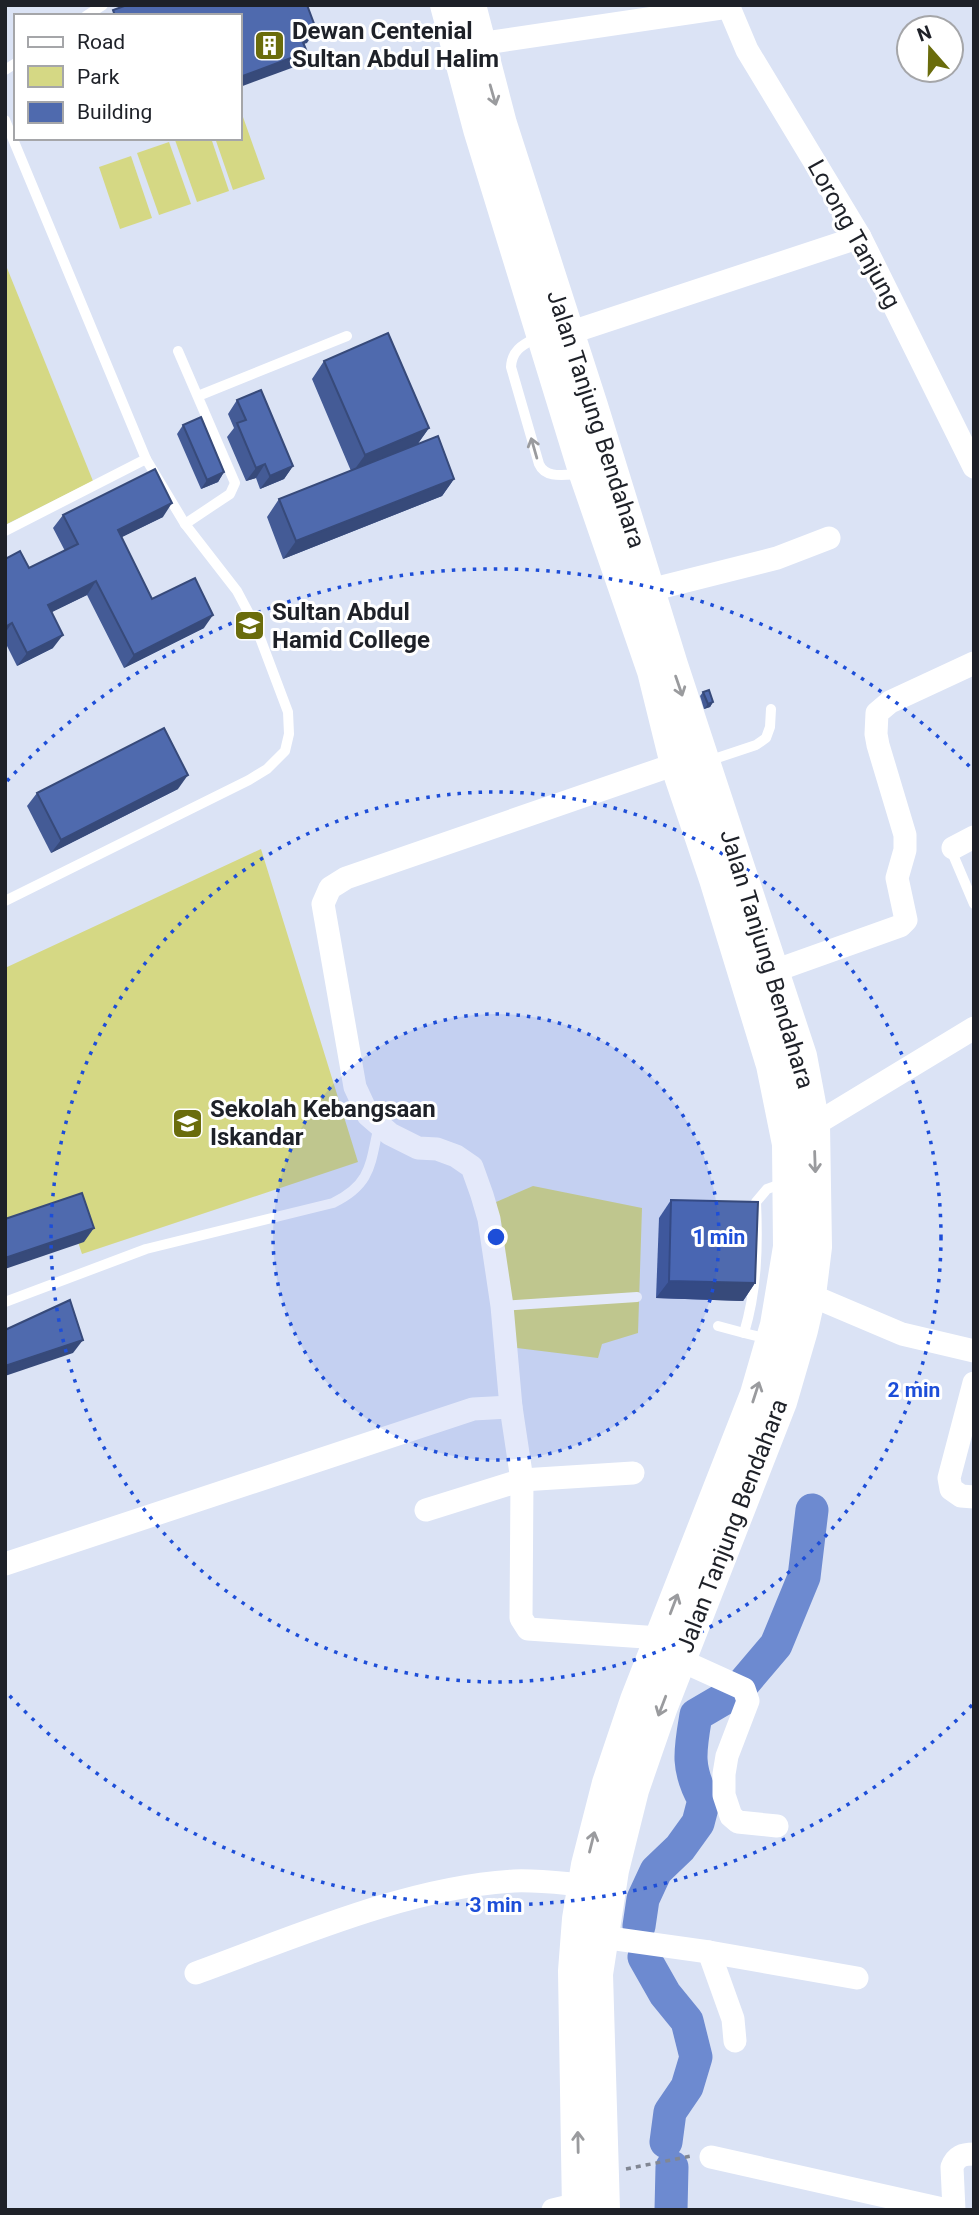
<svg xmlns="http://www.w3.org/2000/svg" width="979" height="2215" font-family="Roboto,sans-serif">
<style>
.green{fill:#d5d884}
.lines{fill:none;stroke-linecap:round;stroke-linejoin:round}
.river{stroke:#6d8ad0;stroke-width:33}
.path{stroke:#818793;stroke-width:3.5;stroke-dasharray:5 5;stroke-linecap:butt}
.service{stroke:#fff;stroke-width:10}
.minor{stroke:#fff;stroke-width:23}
.secondary{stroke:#fff;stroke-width:32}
.wall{fill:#445b96}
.shaded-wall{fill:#374a7a}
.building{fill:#4f6aae;stroke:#374a7a;stroke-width:2}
.oneway{stroke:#9a9b9e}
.ring{fill:none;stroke:#1d4ed8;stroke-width:3.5;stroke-dasharray:3.5 7}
.labels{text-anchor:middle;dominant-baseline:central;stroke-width:6;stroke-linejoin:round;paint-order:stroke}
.poi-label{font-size:24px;font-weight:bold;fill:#1e2128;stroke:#fff;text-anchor:start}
.street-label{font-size:24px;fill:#1e2128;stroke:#fff}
.centre{fill:#1d4ed8;stroke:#fff;stroke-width:3.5}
.ring-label{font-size:21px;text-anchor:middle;font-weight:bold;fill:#1d4ed8;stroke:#fff;stroke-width:6;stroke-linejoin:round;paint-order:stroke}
</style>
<rect width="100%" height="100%" fill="#dbe3f5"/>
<g class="green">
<path d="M 243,117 L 265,179 L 233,190 L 215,138 L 240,138 L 240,118 Z"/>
<path d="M 180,138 L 211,138 L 229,191 L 197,202 L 175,140 Z"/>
<path d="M 169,142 L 191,204 L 159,215 L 137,153 Z"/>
<path d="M 131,156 L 152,218 L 120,229 L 99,167 Z"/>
<path d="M 5,263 L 93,481 L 5,525 Z"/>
<path d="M 261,849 L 358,1162 L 82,1254 L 67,1209 L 5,1231 L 5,968 Z"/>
<path d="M 533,1186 L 642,1208 L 638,1333 L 602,1344 L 598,1358 L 517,1348 L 496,1202 Z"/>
</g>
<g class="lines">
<g class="river">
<path d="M 639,1926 L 643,1899 L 656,1871 L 680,1848 L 698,1823 L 704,1800 C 686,1768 690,1750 696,1715 L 737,1691 L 776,1645 L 804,1577 L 812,1510"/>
<path d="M 644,1957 L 665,1994 L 687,2021 L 696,2057 L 687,2087 L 670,2112 L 666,2142"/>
<path d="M 671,2210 L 672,2167"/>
</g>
<path class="path" d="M 626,2169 L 691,2156"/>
<g class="service">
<path d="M 86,16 L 103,5"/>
<path d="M 5,70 L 16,63"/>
<path d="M 5,120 L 146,459 L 5,531"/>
<path d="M 541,335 C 525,344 512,348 511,367 L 539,464 C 546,480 567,474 583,474"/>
<path d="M 178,351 L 235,483 L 230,494 L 185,524"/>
<path d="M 198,396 L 347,336"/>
<path d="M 708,761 L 756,745 L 766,738 L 770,727 L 771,709"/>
<path d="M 953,848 L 954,857 L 974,904"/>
<path d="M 5,901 L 249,780 L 267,769 L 285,751 L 289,734 L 288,712 L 256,627 L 237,591 L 185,524 L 146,459"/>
<path d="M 5,1302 L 146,1249 L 333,1203 C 372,1184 370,1164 379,1125"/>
<path d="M 502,1306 L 637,1297"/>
<path d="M 718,1326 L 744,1333"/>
<path d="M 769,1339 L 744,1333 C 757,1290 758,1246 756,1202 L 767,1189 L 784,1183"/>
</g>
<g class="minor">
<path d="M 728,5 L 747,50 L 860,237 L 974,467"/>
<path d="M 479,44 L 728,7"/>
<path d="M 569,333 L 860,237"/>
<path d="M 650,590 L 777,558 L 829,538"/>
<path d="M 953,848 L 974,837"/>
<path d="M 774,971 L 900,926 L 906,920 L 897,878 L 905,850 L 905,835 L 878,745 L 876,734 L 877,713 L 890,702 L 974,663"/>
<path d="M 814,1125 L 974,1028"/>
<path d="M 810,1295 L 902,1334 L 974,1351"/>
<path d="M 974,1383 L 949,1478 L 951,1489 L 961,1496 L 974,1497"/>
<path d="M 426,1510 L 522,1480 L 633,1473"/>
<path d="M 5,1564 L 473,1409 L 511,1407"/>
<path d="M 660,1638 L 528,1629 L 521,1618 L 522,1480 L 511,1407 L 502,1306 L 489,1219 L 482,1195 L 472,1167 L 456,1156 L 437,1149 L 418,1148 L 390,1134 L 368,1115 L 355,1087 L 323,904 L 330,888 L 346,878 L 676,764"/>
<path d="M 680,1660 L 744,1689 L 748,1701 L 727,1756 L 724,1774 L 724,1795 L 731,1816 L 738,1822 L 777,1826"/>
<path d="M 602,1937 L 709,1952 L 857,1978"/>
<path d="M 709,1952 L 733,2019 L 735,2041"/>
<path d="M 196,1973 C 295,1937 408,1887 514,1881 C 537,1880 560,1883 583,1885"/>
<path d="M 711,2157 L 947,2210"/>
<path d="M 553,2210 L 578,2204"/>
<path d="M 954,2210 L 952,2167 C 956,2156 963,2154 974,2154"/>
</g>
<g class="secondary">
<path d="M 446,5 L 479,129 L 542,334 L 585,474 L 653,671 L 676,764 L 715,879 L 772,1065 L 788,1144 L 789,1247 L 776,1325 L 756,1394 L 636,1700 L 608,1783 L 587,1865 L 578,1919 L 574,1971 L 578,2210"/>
<path d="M 470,5 L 501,124 L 592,406 L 672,665 L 801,1056 L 814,1125 L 816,1247 L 810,1295 L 802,1330 L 781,1402 L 661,1709 L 633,1790 L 613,1870 L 597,1974 L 604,2210"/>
</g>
</g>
<g class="wall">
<path d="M 324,361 L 429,428 L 417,445 L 454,479 L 442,496 L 283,559 L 267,517 L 279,499 L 351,471 L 312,379 Z"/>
<path d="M 237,400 L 293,466 L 284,479 L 260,489 L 256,478 L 246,481 L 227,437 L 234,428 L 228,414 Z"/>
<path d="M 183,425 L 224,472 L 218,482 L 201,489 L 177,434 Z"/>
<path d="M 63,515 L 163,517 L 121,537 L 152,599 L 204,628 L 124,668 L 87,595 L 51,612 L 53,648 L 17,666 L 5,642 L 5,559 L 29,568 L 65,551 L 53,528 Z"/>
<path d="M 703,692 L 713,702 L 710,707 L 704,709 L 700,696 Z"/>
<path d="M 178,789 L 51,853 L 27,806 L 37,793 Z"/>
<path d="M 671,1200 L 755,1283 L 743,1301 L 656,1298 L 659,1218 Z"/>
</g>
<g class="shaded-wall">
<path d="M 316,29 L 307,43 L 291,48 L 300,35 Z"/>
<path d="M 307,52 L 297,66 L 240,87 L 240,77 Z"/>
<path d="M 429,428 L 416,446 L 352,473 L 365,455 Z"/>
<path d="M 265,464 L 256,478 L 246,481 L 256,468 Z"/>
<path d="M 293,466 L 284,479 L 260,489 L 270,476 Z"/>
<path d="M 224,472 L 218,482 L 201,489 L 207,480 Z"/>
<path d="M 454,479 L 442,496 L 283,559 L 296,541 Z"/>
<path d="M 172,503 L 163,517 L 108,544 L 118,530 Z"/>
<path d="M 96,581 L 87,595 L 38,619 L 48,605 Z"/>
<path d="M 213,615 L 204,628 L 124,668 L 134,655 Z"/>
<path d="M 12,623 L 5,633 L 5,627 Z"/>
<path d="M 63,635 L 53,648 L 17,666 L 27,653 Z"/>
<path d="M 713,702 L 710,707 L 704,709 L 708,704 Z"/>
<path d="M 188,775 L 178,789 L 51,853 L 61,840 Z"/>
<path d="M 94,1228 L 84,1242 L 5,1269 L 5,1258 Z"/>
<path d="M 669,1281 L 755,1283 L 743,1301 L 656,1298 Z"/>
<path d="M 83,1340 L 73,1353 L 5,1376 L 5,1366 Z"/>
</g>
<g class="building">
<path d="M 127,5 L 307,5 L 316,29 L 300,35 L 307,52 L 240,77 L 240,16 L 115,16 L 113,10 Z"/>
<path d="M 388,333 L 429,428 L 365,455 L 324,361 Z"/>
<path d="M 261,390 L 293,466 L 270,476 L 265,464 L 256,468 L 237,423 L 246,420 L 237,400 Z"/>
<path d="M 201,417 L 224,472 L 207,480 L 183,425 Z"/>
<path d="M 438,436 L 454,479 L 296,541 L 279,499 Z"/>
<path d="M 155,469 L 172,503 L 118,530 L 152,599 L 195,578 L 213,615 L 134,655 L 96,581 L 48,605 L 63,635 L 27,653 L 12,623 L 5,627 L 5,559 L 20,551 L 29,568 L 78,544 L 63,515 Z"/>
<path d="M 709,690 L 713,702 L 708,704 L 703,692 Z"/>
<path d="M 164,728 L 188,775 L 61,840 L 37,793 Z"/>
<path d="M 82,1193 L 94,1228 L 5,1258 L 5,1219 Z"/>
<path d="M 671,1200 L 758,1202 L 755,1283 L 669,1281 Z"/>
<path d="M 70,1300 L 83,1340 L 5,1366 L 5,1330 Z"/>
</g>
<defs><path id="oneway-shaft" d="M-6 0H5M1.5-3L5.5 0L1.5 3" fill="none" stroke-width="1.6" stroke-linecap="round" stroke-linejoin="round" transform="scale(1.75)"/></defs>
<g class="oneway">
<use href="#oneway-shaft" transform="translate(493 95) rotate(74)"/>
<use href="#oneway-shaft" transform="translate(534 448) rotate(-106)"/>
<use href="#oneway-shaft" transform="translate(679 686) rotate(71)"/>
<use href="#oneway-shaft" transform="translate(815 1162) rotate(88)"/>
<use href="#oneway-shaft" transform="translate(756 1392) rotate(-72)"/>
<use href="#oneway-shaft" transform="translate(674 1604) rotate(-69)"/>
<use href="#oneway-shaft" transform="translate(662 1706) rotate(111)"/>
<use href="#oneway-shaft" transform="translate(592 1842) rotate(-76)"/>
<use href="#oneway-shaft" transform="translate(578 2142) rotate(-91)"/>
</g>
<circle cx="496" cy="1237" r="223" fill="#1d4ed8" fill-opacity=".12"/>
<g class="ring">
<circle cx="496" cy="1237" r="223"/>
<circle cx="496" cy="1237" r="445"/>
<path d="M972 1705A668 668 0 0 1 7 1693M7 781A668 668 0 0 1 972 769"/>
</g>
<defs>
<symbol id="building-square" viewBox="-11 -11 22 22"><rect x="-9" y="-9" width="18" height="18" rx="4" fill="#6a6c0c" stroke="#fff"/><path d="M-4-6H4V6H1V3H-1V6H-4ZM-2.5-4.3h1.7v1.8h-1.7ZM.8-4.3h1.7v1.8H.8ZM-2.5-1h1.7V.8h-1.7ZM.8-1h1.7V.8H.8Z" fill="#fff"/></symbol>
<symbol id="school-square" viewBox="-11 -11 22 22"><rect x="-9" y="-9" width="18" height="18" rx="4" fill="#6a6c0c" stroke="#fff"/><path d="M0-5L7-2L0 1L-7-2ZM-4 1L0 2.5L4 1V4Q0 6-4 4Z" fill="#fff"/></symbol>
</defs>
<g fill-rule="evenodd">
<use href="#building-square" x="252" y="28" width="35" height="35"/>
<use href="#school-square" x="232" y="608" width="35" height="35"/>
<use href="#school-square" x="170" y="1106" width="35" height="35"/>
</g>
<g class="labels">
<g class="poi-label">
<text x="292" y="31">Dewan Centenial<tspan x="292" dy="28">Sultan Abdul Halim</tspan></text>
<text x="272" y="612">Sultan Abdul<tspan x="272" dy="28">Hamid College</tspan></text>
<text x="210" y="1109">Sekolah Kebangsaan<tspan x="210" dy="28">Iskandar</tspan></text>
</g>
<g class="street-label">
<text transform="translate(854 234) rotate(61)">Lorong Tanjung</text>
<text transform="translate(596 419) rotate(72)">Jalan Tanjung Bendahara</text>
<text transform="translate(767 959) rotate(73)">Jalan Tanjung Bendahara</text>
<text transform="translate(732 1526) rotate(-69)">Jalan Tanjung Bendahara</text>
</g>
</g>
<circle cx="496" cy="1237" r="10" class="centre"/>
<g class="ring-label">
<text x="719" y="1244">1 min</text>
<text x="914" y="1397">2 min</text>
<text x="496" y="1912">3 min</text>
</g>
<rect width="979" height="2215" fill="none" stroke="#1e2128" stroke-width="14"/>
<rect x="14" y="14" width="228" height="126" fill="#ffffff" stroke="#a5a6a9" stroke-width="2"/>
<rect x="28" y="37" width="35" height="10" fill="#ffffff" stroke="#a5a6a9" stroke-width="2"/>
<text x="77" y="49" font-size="21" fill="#1e2128">Road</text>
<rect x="28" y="66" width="35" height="21" fill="#d5d884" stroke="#a5a6a9" stroke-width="2"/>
<text x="77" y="84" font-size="21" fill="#1e2128">Park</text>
<rect x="28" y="102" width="35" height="21" fill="#4f6aae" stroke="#a5a6a9" stroke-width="2"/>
<text x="77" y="119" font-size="21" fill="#1e2128">Building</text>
<g transform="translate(930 49) rotate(340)"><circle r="33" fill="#ffffff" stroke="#a5a6a9" stroke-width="2"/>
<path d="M0-5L12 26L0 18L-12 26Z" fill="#6a6c0c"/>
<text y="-10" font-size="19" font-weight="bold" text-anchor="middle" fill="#1e2128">N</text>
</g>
</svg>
